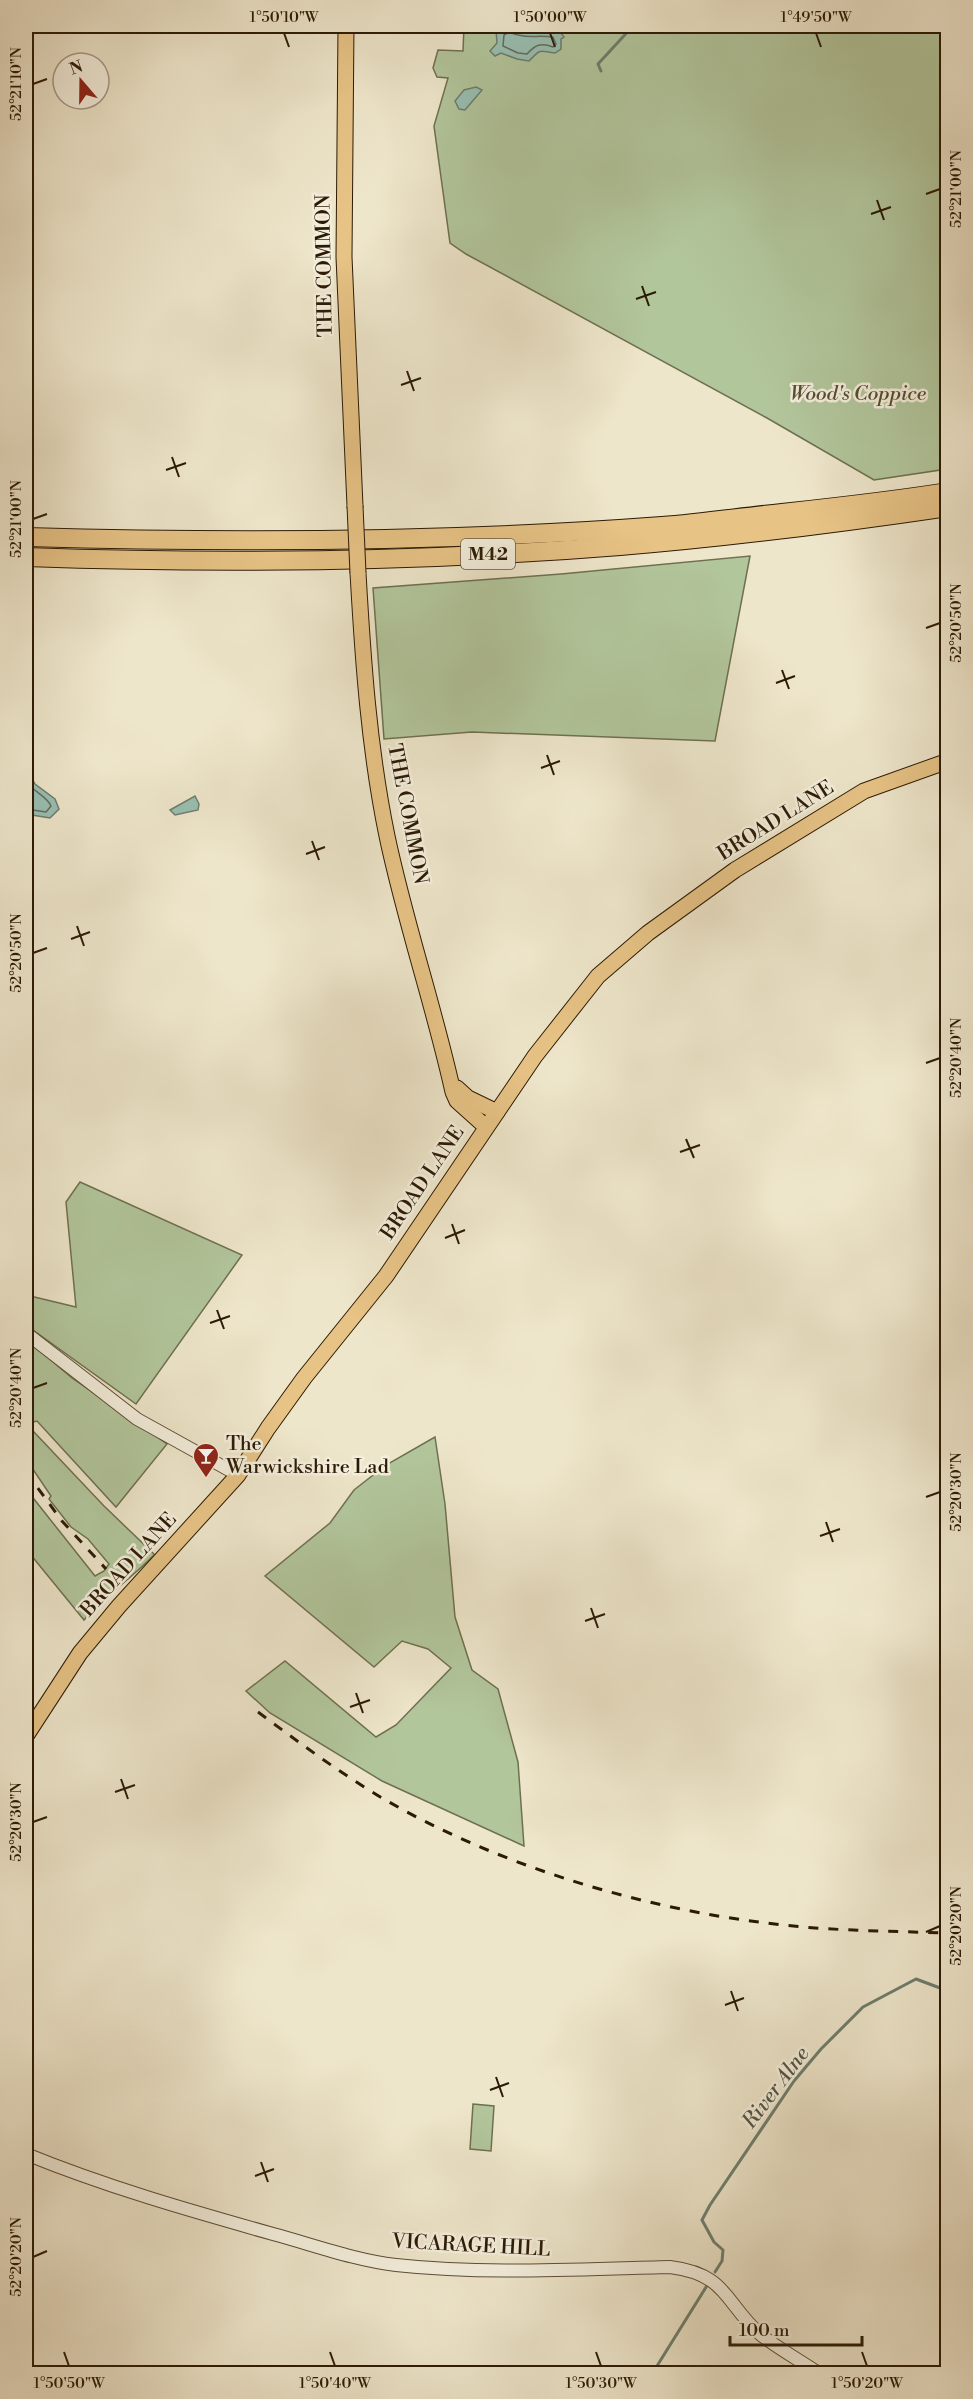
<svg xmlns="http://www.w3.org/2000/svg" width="973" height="2399" font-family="'Libre Bodoni',serif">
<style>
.green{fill:#b2c69c;stroke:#6e7050;stroke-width:1.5}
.water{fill:#99c0b4;stroke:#6d7e6e;stroke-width:1.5}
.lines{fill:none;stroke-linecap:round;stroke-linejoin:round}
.shore{stroke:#626d5c;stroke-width:1.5}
.stream{stroke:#6d7e6e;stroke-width:3}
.minor-casing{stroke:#5c4d36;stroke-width:14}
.major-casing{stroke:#2b1a05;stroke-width:17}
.highway-casing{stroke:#2b1a05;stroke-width:20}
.minor{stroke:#f4efdd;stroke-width:12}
.major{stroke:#e7c386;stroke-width:15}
.highway{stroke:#e7c386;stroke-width:18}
.rail{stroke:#2b1a05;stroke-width:3;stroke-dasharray:10 10;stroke-linecap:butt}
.major-bridge-casing{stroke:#2b1a05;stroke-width:17;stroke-linecap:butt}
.major-bridge{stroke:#e7c386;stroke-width:15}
.ticks{fill:none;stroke:#2b1a05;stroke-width:2}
.labels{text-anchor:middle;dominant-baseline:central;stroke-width:5;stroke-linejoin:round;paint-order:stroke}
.shield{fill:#f4efdd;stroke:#675a46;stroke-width:1.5}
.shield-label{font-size:18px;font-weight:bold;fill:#2b1a05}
.street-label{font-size:20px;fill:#2b1a05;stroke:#f4efdd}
.park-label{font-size:20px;font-style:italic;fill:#544e32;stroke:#f4efdd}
.poi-label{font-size:20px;fill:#2b1a05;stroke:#f4efdd;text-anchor:start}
.water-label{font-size:21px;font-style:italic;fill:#525442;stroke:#f4efdd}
.neatline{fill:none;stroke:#2b1a05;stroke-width:2}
.ticks-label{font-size:15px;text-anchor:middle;fill:#2b1a05}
</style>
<rect width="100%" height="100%" fill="#eee6cb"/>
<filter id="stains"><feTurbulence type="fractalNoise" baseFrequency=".00333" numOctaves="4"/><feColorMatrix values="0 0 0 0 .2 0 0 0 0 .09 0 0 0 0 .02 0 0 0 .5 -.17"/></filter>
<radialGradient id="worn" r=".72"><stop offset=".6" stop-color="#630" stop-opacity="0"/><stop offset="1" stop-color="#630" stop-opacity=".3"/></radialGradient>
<g class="green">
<path d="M 464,26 L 947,26 L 947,469 L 874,480 L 767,418 L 466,254 L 450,243 L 434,126 L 448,78 L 437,77 L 433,68 L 438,50 L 463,51 Z"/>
<path d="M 750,556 L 715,741 L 472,732 L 384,739 L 373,588 L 561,574 Z"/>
<path d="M 80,1182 L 242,1255 L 136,1404 L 26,1325 L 26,1295 L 76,1307 L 66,1202 Z"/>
<path d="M 26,1339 L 72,1378 L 167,1444 L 116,1507 L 37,1421 L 26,1424 Z"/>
<path d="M 34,1432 L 104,1506 L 156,1556 L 153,1556 C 131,1579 104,1596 84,1620 L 26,1549 L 26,1489 L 95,1576 L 104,1571 L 109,1564 L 88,1539 L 71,1527 L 49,1499 L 51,1496 L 26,1459 L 26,1438 Z"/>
<path d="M 435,1437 L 445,1504 L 455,1617 L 472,1670 L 498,1689 L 518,1762 L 524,1846 L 382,1781 L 270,1713 L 246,1691 L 285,1661 L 376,1737 L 396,1725 L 451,1668 L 428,1649 L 402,1641 L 374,1667 L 265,1576 L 330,1523 L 354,1490 L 386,1465 Z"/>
<path d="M 473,2104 L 494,2106 L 491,2151 L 470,2149 Z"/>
</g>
<g class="water">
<path d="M 506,27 L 536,32 L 543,30 L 561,33 L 564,37 L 561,39 L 561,49 L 555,53 C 538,51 542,48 529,61 L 517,59 L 501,53 L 495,56 L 490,51 L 497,43 L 496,30 Z"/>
<path d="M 476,87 L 482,90 L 465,110 L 459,109 L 455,101 L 464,90 Z"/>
<path d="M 26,767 L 35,784 L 55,799 L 59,809 L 50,818 L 26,814 Z"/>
<path d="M 195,796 L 199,804 L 198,810 L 175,815 L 170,810 Z"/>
</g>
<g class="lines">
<g class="shore">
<path d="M 509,32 C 524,39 538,35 553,37 L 556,44 L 553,47 C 541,42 535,45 527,54 L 518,53 L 503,46 L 504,35 Z"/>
<path d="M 26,780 C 32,792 46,795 51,806 L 46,812 L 26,809"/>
</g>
<g class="stream">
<path d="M 601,71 L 598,64 L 633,26"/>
<path d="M 715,2272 L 722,2261 L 723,2250 L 714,2242 L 702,2220 L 710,2205 L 794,2081 L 821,2049 L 863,2007 L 916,1979 L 948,1991"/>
<path d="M 652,2374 L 708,2284"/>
</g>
<defs>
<g id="minor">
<path d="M 26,1333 L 137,1419 L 238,1475"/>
<path d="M 26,2154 C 107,2187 188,2210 273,2234 C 314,2245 354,2260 396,2265 C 487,2275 579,2269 670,2267 C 728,2274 725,2304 761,2335 C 779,2349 801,2361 820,2374"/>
</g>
<g id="major">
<path d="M 346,26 L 344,257 L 355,506"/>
<path d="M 358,573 C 363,661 369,749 387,836 C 405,922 434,1006 453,1092 L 457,1101 L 486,1127"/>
<path d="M 457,1088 L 468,1098 L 497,1112"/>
<path d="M 26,1736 L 80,1653 L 119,1606 L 238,1475 L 268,1428 L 304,1378 L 386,1276 L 535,1056 L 598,976 L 648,933 L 735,870 L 864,791 L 948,761"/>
</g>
<g id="highway">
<path d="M 26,537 C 238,543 450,542 662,526 C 702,523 742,517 782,513 C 837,507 892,501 948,492"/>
<path d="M 26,557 C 224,564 422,562 620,546 C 730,537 839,523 948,507"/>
</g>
</defs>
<use href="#minor" class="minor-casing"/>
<use href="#major" class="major-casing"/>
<use href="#highway" class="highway-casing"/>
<use href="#minor" class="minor"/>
<use href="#major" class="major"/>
<use href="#highway" class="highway"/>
<g class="rail">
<path d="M 26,1472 L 62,1521 L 106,1569"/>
<path d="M 258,1712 C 297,1741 336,1770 377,1795 C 491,1863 635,1907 766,1923 C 827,1931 887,1931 948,1933"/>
</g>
<defs>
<path id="major-bridge" d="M 355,506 L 358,573"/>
</defs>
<use href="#major-bridge" class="major-bridge-casing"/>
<use href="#major-bridge" class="major-bridge"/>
</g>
<path class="ticks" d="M 284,33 L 289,47M 550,33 L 555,47M 816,33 L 821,47M 33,84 L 47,79M 926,194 L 940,189M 877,200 L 884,220M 871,214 L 891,207M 642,286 L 649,306M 636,299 L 656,292M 407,371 L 414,391M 401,385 L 421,378M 172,457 L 179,477M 166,470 L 186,463M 33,519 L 47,514M 926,628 L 940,623M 782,670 L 789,689M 776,683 L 795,676M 547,755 L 554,775M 541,768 L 560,761M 312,841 L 319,860M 306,854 L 325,847M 77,926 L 84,946M 71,939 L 90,932M 33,953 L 47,948M 926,1063 L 940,1058M 686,1139 L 694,1158M 680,1152 L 700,1145M 452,1224 L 459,1244M 445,1238 L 465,1230M 217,1310 L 224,1329M 210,1323 L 230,1316M 33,1388 L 47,1383M 926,1497 L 940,1492M 826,1522 L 833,1542M 820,1536 L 840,1529M 591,1608 L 598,1628M 585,1621 L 605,1614M 356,1693 L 363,1713M 350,1707 L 370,1700M 121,1779 L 128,1799M 115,1792 L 135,1785M 33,1822 L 47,1817M 926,1932 L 940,1926M 731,1991 L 738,2011M 725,2005 L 744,1998M 496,2077 L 503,2097M 490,2090 L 509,2083M 261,2162 L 268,2182M 255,2176 L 274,2169M 33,2257 L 47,2251M 64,2352 L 69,2366M 330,2352 L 335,2366M 596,2352 L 601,2366M 862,2352 L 867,2366"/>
<defs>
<symbol id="bar-pin" viewBox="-11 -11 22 30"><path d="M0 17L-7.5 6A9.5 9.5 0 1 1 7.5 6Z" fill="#8f2418" stroke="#f4efdd"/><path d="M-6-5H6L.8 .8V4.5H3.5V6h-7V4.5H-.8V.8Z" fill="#fff"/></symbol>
</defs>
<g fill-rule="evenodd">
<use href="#bar-pin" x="191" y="1441" width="30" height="40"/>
</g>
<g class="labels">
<rect class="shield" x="461" y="539" width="54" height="30" rx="4.5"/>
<g class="shield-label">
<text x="488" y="554">M42</text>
</g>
<g class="street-label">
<text transform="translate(325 266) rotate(-91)">THE COMMON</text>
<text transform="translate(407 814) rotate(79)">THE COMMON</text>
<text transform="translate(776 821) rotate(-32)">BROAD LANE</text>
<text transform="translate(423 1183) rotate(-56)">BROAD LANE</text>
<text transform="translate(129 1565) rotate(-48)">BROAD LANE</text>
<text transform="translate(471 2246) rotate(3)">VICARAGE HILL</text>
</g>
<g class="park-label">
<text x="858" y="394">Wood's Coppice</text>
</g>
<g class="poi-label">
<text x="226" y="1444">The<tspan x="226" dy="23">Warwickshire Lad</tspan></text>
</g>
<g class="water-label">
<text transform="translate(776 2088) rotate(-53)">River Alne</text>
</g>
</g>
<rect width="973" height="2399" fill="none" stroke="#eee6cb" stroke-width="66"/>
<g transform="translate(81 81) rotate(340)"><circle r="28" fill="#f4efdd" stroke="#a49a87" stroke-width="1.5"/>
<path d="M0-4.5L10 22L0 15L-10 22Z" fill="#8f2418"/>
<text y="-9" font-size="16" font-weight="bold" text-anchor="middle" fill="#2b1a05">N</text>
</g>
<path d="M730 2336v9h132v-9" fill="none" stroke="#2b1a05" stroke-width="3"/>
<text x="739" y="2336" font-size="18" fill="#2b1a05" stroke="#f4efdd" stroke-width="4.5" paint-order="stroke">100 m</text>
<rect x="33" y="33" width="907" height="2333" class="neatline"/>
<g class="ticks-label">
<text x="284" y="22">1°50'10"W</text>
<text x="550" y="22">1°50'00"W</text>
<text x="816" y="22">1°49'50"W</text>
<text transform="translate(16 84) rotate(-90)" y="5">52°21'10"N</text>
<text transform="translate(956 189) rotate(-90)" y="5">52°21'00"N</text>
<text transform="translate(16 519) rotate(-90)" y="5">52°21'00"N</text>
<text transform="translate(956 623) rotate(-90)" y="5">52°20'50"N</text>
<text transform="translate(16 953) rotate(-90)" y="5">52°20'50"N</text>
<text transform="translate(956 1058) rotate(-90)" y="5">52°20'40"N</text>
<text transform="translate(16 1388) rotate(-90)" y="5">52°20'40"N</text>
<text transform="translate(956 1492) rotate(-90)" y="5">52°20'30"N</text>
<text transform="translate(16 1822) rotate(-90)" y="5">52°20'30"N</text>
<text transform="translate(956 1926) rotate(-90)" y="5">52°20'20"N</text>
<text transform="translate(16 2257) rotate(-90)" y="5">52°20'20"N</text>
<text x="69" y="2388">1°50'50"W</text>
<text x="335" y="2388">1°50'40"W</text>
<text x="601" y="2388">1°50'30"W</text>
<text x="867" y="2388">1°50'20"W</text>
</g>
<rect width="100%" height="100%" filter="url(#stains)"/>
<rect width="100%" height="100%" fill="url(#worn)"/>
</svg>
